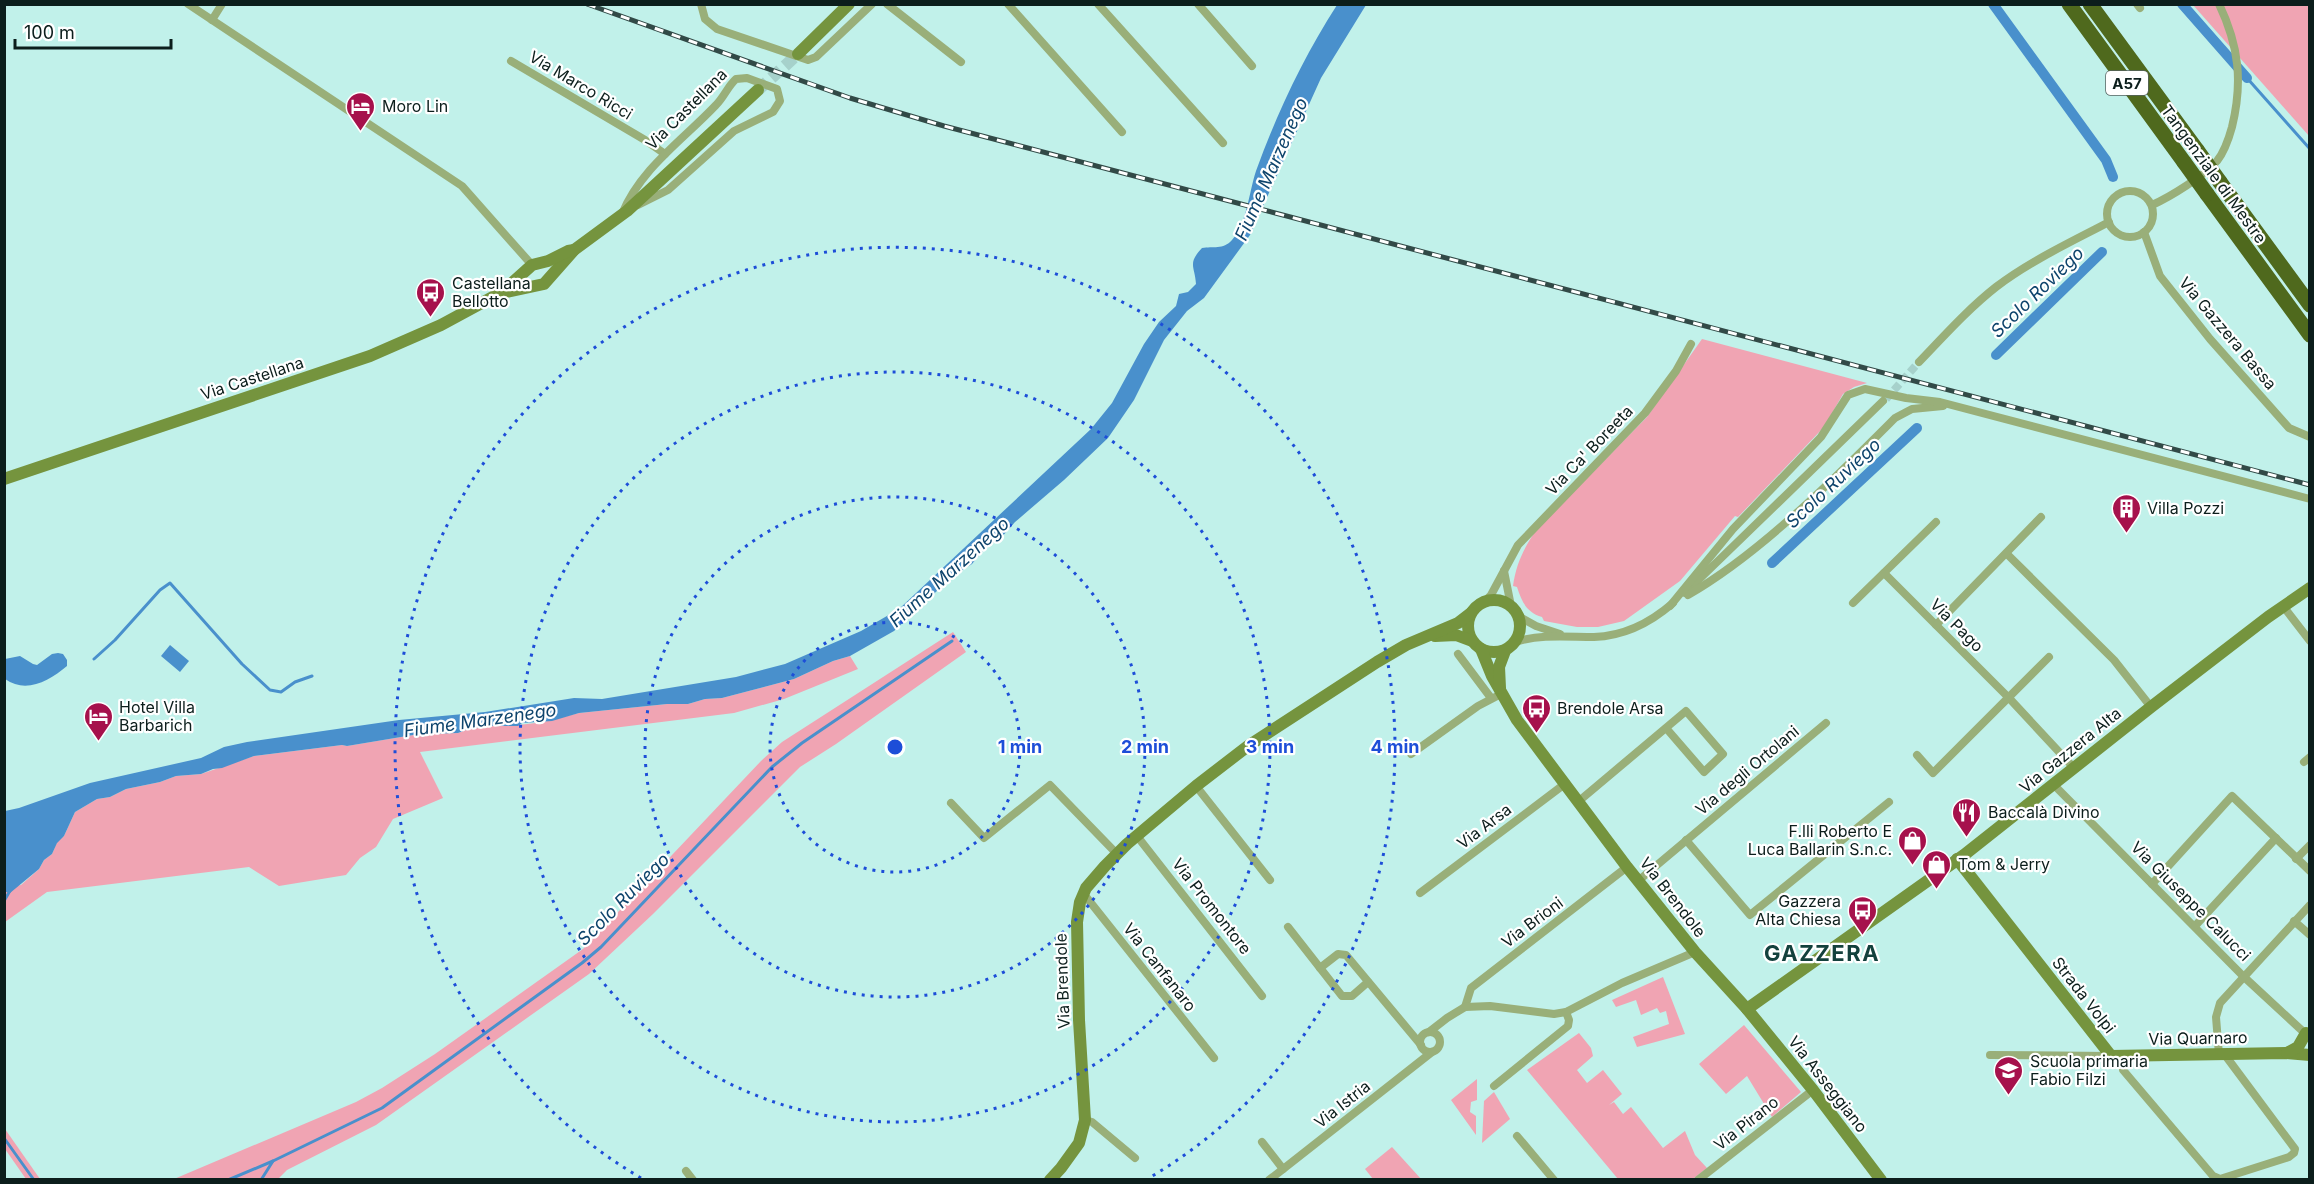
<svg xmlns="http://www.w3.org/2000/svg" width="2314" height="1184" font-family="Inter,sans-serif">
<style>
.green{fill:#f0a4b3}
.water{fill:#4990cc}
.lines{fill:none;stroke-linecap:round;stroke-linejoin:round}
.stream{stroke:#4990cc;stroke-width:3}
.canal{stroke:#4990cc;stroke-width:10}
.street-tunnel{stroke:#a6d1cb;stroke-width:8;stroke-dasharray:8 4;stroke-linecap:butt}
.secondary-tunnel{stroke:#a6d1cb;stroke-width:12;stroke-dasharray:12 6;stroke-linecap:butt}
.street{stroke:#99af79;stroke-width:8}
.secondary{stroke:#75943e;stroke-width:12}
.highway{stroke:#4f691d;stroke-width:15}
.rail-casing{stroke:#324a47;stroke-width:5}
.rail{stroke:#fff;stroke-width:3;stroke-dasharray:9;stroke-linecap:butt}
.highway-bridge{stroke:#4f691d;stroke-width:15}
.ring{fill:none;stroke:#1d4ed8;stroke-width:3;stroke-dasharray:3 6}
.labels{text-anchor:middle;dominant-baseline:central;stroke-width:4.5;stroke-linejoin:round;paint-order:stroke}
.shield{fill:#fff;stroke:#556260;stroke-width:1.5}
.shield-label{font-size:15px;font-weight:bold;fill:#0c1e1c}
.street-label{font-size:16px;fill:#0c1e1c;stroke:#fff}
.poi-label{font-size:16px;fill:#0c1e1c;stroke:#fff;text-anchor:start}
.water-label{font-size:18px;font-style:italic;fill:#0e446c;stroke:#fff}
.district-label{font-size:22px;font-weight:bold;letter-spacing:1.5px;fill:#13413d;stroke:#fff}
.centre{fill:#1d4ed8;stroke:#fff;stroke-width:3}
.ring-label{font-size:18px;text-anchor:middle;font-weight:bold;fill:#1d4ed8;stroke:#fff;stroke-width:4.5;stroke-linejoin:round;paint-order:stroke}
</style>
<rect width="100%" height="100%" fill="#c1f1ea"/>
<g class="green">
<path d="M 2193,5 L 2309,5 L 2309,136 Z"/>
<path d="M 1702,339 L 1867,383 L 1854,387 L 1843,394 L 1824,427 L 1738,517 L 1735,516 L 1680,581 L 1624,621 L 1598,627 L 1577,627 L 1544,621 L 1542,617 C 1526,612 1522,602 1517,587 L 1513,586 C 1516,564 1524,548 1536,530 L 1647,417 Z"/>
<path d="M 953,632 L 966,652 L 836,744 L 800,767 L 653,914 L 589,974 L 376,1125 L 287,1170 L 278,1179 L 174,1179 L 356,1102 L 382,1088 L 435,1054 L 583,949 L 761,761 L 782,742 Z"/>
<path d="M 850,656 L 858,669 L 784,699 L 734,713 L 420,752 L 443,798 L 393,819 L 376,847 L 360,858 L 346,875 L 279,886 L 249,867 L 47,892 L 5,922 L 4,884 L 6,887 L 21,885 L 39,869 L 44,860 L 52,854 L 57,842 L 64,836 L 75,812 L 97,799 L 110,797 L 126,789 L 160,782 L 176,776 L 201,774 L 254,756 L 342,745 L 347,746 L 419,734 L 458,733 L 468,729 L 491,726 L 510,726 L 544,722 L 579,713 L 667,704 L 688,704 L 705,699 L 722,698 L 794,679 L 833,661 Z"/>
<path d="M 1663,977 L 1685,1034 L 1637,1047 L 1633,1037 L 1669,1024 L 1666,1011 L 1660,1013 L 1657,1008 L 1641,1015 L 1636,1000 L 1616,1007 L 1612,1000 Z"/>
<path d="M 1744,1025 L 1801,1092 L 1772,1117 L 1747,1076 L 1726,1094 L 1699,1064 Z"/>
<path d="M 1579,1033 L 1591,1048 L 1593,1056 L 1577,1070 L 1587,1083 L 1603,1070 L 1622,1094 L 1609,1105 L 1614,1102 L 1623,1114 L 1631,1107 L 1663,1148 L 1685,1131 L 1695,1155 L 1707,1168 L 1693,1179 L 1618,1179 L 1527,1070 Z"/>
<path d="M 1477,1079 L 1477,1100 L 1471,1102 L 1470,1112 L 1476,1116 L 1476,1135 L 1451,1100 Z"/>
<path d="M 1494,1092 L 1510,1119 L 1482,1143 L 1484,1101 Z"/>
<path d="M 5,1129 L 40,1179 L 26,1179 L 5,1149 Z"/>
<path d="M 1392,1147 L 1421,1179 L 1373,1179 L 1365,1169 Z"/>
</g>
<g class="water">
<path d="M 1337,5 L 1366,5 L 1321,78 L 1250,235 L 1204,298 L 1187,311 L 1164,340 L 1134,400 L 1108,438 L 1064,480 L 1015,522 L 1000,539 L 986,547 L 972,564 L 953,576 L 894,631 L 850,656 L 833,661 L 794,679 L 722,698 L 705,699 L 688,704 L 667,704 L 579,713 L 552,721 L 522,723 L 518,726 L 491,726 L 468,729 L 458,733 L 419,734 L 347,746 L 342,745 L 254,756 L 222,768 L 213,769 L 201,774 L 176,776 L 160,782 L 126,789 L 110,797 L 97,799 L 75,812 L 64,836 L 57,843 L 52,854 L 44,860 L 39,869 L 10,893 L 6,892 L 5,811 L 19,808 L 90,783 L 201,758 L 224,747 L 247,742 L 399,720 L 485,712 L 574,698 L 602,699 L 736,677 L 785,664 L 861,631 L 899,609 L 1091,429 L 1112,403 L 1144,344 L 1159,322 L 1176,306 L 1179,294 L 1188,292 L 1196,284 C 1195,266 1187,264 1202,248 C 1213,246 1223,250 1232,240 C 1247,223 1249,192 1256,171 C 1277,113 1304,56 1337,5 Z"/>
<path d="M 170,645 L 189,661 L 180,672 L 161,656 Z"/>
<path d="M 58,653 L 63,654 L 67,660 L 67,666 C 49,681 26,694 5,679 L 5,659 L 20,656 L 33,664 L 37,665 L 52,654 Z"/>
</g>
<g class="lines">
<g class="stream">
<path d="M 2247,78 L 2310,149"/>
<path d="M 94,659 L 115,640 L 160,590 L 170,583 L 242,664 L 270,690 L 281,692 L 295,682 L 312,676"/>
<path d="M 4,901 L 11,889"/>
<path d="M 4,1138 L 34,1180"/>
<path d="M 228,1180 L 273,1161 L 382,1108 L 582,963 L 601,947 L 772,767 L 802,743 L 952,641"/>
<path d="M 261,1180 L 273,1161"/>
</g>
<g class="canal">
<path d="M 1993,4 L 2106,160 L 2113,177"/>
<path d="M 2182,4 L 2247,78"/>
<path d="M 1996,355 L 2102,252"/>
<path d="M 1772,563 L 1917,428"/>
</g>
<path class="street-tunnel" d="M 1886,399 L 1919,362"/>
<path class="secondary-tunnel" d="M 758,90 L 798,54"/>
<g class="street">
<path d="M 188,4 L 462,186 L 532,265"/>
<path d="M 701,4 L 705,19 L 717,29 L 808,60 L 816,57 L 872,4"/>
<path d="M 887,4 L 961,62"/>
<path d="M 1008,4 L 1122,132"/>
<path d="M 1098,4 L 1223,143"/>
<path d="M 1198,4 L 1252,66"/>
<path d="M 2137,4 L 2140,8"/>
<path d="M 212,20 L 222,4"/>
<path d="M 511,61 L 645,140 L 665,154"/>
<circle cx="2130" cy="214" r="23"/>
<path d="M 2152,205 C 2170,197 2204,176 2217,161 C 2225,151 2229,138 2232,127 C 2243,82 2239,46 2219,4"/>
<path d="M 622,214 C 641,168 683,140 716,105 C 724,97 728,86 736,79 L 747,78 L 777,89 L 780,101 L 773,112 L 734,131 L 668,190 L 638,205"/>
<path d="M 2144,232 L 2160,276 L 2210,339 L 2289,428 L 2310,437"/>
<path d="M 1919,362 C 1944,336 1968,309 1996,287 C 2030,261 2071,242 2109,222"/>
<path d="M 2007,554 L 2114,660 L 2151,707"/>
<path d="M 1504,571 L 1511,606"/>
<path d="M 1884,573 L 2009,698 L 2074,768"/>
<path d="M 1685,593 L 1883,401"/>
<path d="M 1688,595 C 1761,553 1835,478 1895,418 L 1912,409 L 1943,406"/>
<path d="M 1484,602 L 1491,595 L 1518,545 L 1645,413 L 1676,371 L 1691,344"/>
<path d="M 1853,603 L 1936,522"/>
<path d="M 1670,606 L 1733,529 L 1821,437 L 1848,395 L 1865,389 L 1906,398 L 1940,402 L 2310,499"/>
<path d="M 2283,606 L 2310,641"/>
<path d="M 1518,616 L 1536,626 L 1560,634"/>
<path d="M 1936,625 L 2041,517"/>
<path d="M 1515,642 C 1541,634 1567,637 1594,637 C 1625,636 1650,623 1673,603"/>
<path d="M 1458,654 L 1491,698"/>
<path d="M 1411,754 L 1478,706 L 1501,694"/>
<path d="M 1917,755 L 1933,773 L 2049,657"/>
<path d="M 2304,762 L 2310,757"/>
<path d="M 2053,784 L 2243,976 L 2309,1037"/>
<path d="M 1196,786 L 1270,880"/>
<path d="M 1579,801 L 1686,711 L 1723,754 L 1704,772 L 1666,728"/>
<path d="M 951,803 L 984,838 L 1050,785 L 1117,854"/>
<path d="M 1137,836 L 1262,996"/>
<path d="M 1686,840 L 1750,915 L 1889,802"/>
<path d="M 2296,859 L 2310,845"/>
<path d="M 1638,881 L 1826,723"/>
<path d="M 2152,884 L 2232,796 L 2310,871"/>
<path d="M 1420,893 L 1566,783"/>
<path d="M 1082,895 L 1087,898 L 1214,1058"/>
<path d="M 2294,921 L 2310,935"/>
<path d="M 2195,926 L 2276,838"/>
<path d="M 1288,927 L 1342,996 L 1352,996 L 1368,982"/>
<path d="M 1320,968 L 1338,954 L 1346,955 L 1421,1045"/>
<path d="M 1465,1007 L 1471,988 L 1627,867"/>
<path d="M 1429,1032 L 1447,1018 L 1465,1007 L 1490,1006 L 1554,1014 L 1566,1012 L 1622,983 L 1695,952"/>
<circle cx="1430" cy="1042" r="10"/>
<path d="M 1990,1055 L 2111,1056"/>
<path d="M 2219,1055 L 2216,1017 L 2220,1003 L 2310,905"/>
<path d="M 2122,1056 L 2123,1070 L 2213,1176 L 2220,1179 L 2289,1157 L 2294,1153 L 2295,1149 L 2225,1055"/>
<path d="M 1494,1086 L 1568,1026 L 1569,1020 L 1566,1012"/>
<path d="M 1085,1120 L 1092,1122 L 1135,1158"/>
<path d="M 1517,1136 L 1554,1180"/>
<path d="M 1262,1142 L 1283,1169"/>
<path d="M 686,1171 L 693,1180"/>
<path d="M 1269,1180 L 1432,1052"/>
<path d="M 1698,1180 L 1813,1090"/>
</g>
<g class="secondary">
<path d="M 798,54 L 849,4"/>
<path d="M 506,292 L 544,284 L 574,250 L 627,211 L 758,90"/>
<path d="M 4,479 L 370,356 L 441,325 L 502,292 L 532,265 L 548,261 L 568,251 L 574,250"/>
<circle cx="1494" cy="626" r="26"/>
<path d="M 1435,636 L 1456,635 L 1472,641"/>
<path d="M 1481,649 L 1492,676 L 1517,720 L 1627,867 L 1695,952 L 1747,1009 L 1813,1090 L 1881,1180"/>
<path d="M 1500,688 L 1499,667 L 1505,651"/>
<path d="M 1957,859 L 2111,1056 L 2286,1053 L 2310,1055"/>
<path d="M 1747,1009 L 1964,855 L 2151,707 L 2268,617 L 2310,588"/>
<path d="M 2287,1053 L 2298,1047 L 2306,1033"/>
<path d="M 1050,1180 L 1061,1168 L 1079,1143 L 1085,1120 L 1079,1020 L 1077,922 L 1080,902 L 1086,888 L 1105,866 L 1127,844 L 1196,786 L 1248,746 L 1377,662 L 1406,645 L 1458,623 L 1471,613"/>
</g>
<g class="highway">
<path d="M 2069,4 L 2184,162"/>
<path d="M 2090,4 L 2197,150"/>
<path d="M 2220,182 L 2310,305"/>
<path d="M 2207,194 L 2310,335"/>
</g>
<defs>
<path id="rail" d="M 587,4 L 850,98 L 944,126 L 2310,485"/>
</defs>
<use href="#rail" class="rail-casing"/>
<use href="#rail" class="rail"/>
<g class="highway-bridge">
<path d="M 2197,150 L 2220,182"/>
<path d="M 2184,162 L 2207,194"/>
</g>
</g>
<g class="ring">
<circle cx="895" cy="747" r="125"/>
<circle cx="895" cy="747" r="250"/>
<circle cx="895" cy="747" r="375"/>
<path d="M641 1178A500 500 0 1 1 1149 1178"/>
</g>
<defs>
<symbol id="hotel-pin" viewBox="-11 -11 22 30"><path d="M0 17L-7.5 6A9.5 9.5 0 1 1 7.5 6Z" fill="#a6114c" stroke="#fff"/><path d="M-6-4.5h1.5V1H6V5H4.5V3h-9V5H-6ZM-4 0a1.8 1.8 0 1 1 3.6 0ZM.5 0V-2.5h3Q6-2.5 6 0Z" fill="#fff"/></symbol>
<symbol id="bus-pin" viewBox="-11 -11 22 30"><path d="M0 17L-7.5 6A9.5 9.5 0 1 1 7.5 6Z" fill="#a6114c" stroke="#fff"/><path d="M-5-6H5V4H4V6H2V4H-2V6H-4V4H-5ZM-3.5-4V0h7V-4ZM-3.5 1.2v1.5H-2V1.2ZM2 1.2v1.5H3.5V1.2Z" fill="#fff"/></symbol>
<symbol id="building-pin" viewBox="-11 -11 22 30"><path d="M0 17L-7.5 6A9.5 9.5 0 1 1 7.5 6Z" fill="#a6114c" stroke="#fff"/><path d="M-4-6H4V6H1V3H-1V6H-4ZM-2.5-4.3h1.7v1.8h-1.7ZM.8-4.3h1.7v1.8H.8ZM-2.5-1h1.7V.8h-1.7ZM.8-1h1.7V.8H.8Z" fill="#fff"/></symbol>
<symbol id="restaurant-pin" viewBox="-11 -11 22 30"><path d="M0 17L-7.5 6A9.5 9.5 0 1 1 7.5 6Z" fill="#a6114c" stroke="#fff"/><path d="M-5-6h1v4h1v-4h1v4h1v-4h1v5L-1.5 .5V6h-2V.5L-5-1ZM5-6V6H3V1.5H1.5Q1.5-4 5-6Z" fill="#fff"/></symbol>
<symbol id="shop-pin" viewBox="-11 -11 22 30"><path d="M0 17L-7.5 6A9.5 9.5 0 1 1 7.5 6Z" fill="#a6114c" stroke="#fff"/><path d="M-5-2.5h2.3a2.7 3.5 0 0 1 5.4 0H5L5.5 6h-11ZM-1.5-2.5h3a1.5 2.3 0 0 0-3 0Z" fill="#fff"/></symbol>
<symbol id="school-pin" viewBox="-11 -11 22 30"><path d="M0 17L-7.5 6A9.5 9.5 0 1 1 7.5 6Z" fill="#a6114c" stroke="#fff"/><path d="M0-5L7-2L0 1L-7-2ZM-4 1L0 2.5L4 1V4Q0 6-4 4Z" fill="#fff"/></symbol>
</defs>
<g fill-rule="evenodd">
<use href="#hotel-pin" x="344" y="90" width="33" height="45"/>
<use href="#bus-pin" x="414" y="276" width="33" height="45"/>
<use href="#building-pin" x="2110" y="492" width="33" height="45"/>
<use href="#bus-pin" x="1520" y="692" width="33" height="45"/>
<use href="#hotel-pin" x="82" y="700" width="33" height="45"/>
<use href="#restaurant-pin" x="1950" y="796" width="33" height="45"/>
<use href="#shop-pin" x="1896" y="824" width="33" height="45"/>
<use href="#shop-pin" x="1920" y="848" width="33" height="45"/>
<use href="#bus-pin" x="1846" y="894" width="33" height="45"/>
<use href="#school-pin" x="1992" y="1054" width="33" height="45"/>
</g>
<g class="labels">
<rect class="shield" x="2106" y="71" width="42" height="24" rx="4.5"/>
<g class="shield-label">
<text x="2127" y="83">A57</text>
</g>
<g class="street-label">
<text transform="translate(581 85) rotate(31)">Via Marco Ricci</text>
<text transform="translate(686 109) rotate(-45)">Via Castellana</text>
<text transform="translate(2214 174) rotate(54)">Tangenziale di Mestre</text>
<text transform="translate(2228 333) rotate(50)">Via Gazzera Bassa</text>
<text transform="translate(252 378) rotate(-18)">Via Castellana</text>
<text transform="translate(1589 450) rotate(-46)">Via Ca' Boreeta</text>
<text transform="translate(1957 625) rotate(45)">Via Pago</text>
<text transform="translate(2070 750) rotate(-39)">Via Gazzera Alta</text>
<text transform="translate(1747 770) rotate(-40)">Via degli Ortolani</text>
<text transform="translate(1484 826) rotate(-37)">Via Arsa</text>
<text transform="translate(1673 897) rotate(52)">Via Brendole</text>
<text transform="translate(2191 901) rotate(45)">Via Giuseppe Calucci</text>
<text transform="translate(1212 906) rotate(52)">Via Promontore</text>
<text transform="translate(1532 922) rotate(-37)">Via Brioni</text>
<text transform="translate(1160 967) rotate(52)">Via Canfanaro</text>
<text transform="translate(1062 981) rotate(-92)">Via Brendole</text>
<text transform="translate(2084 995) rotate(52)">Strada Volpi</text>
<text transform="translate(2198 1038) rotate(-1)">Via Quarnaro</text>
<text transform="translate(1828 1084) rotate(52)">Via Asseggiano</text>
<text transform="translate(1342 1104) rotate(-38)">Via Istria</text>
<text transform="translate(1746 1123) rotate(-38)">Via Pirano</text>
</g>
<g class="poi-label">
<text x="382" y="106">Moro Lin</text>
<text x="452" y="283">Castellana<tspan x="452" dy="18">Bellotto</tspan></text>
<text x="2147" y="508">Villa Pozzi</text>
<text x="119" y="707">Hotel Villa<tspan x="119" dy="18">Barbarich</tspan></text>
<text x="1557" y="708">Brendole Arsa</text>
<text x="1988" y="812">Baccalà Divino</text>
<text x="1892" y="831" text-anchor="end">F.lli Roberto E<tspan x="1892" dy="18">Luca Ballarin S.n.c.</tspan></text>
<text x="1958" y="864">Tom &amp; Jerry</text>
<text x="1841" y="901" text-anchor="end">Gazzera<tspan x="1841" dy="18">Alta Chiesa</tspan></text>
<text x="2030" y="1061">Scuola primaria<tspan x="2030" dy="18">Fabio Filzi</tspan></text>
</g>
<g class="water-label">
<text transform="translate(1271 169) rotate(-66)">Fiume Marzenego</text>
<text transform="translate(2037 292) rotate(-44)">Scolo Roviego</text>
<text transform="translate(1833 483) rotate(-43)">Scolo Ruviego</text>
<text transform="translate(949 572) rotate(-42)">Fiume Marzenego</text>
<text transform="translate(480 720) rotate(-8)">Fiume Marzenego</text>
<text transform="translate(623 899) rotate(-45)">Scolo Ruviego</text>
</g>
<g class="district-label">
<text x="1822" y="953">GAZZERA</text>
</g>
</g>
<circle cx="895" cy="747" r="9" class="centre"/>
<g class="ring-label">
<text x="1020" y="753">1 min</text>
<text x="1145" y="753">2 min</text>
<text x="1270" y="753">3 min</text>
<text x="1395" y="753">4 min</text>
</g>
<rect width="2314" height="1184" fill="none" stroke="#0c1e1c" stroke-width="12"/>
<path d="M15 39v9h156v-9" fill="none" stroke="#0c1e1c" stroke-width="3"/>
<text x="24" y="39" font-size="18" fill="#0c1e1c" stroke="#ffffff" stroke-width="4.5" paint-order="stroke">100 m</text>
</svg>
